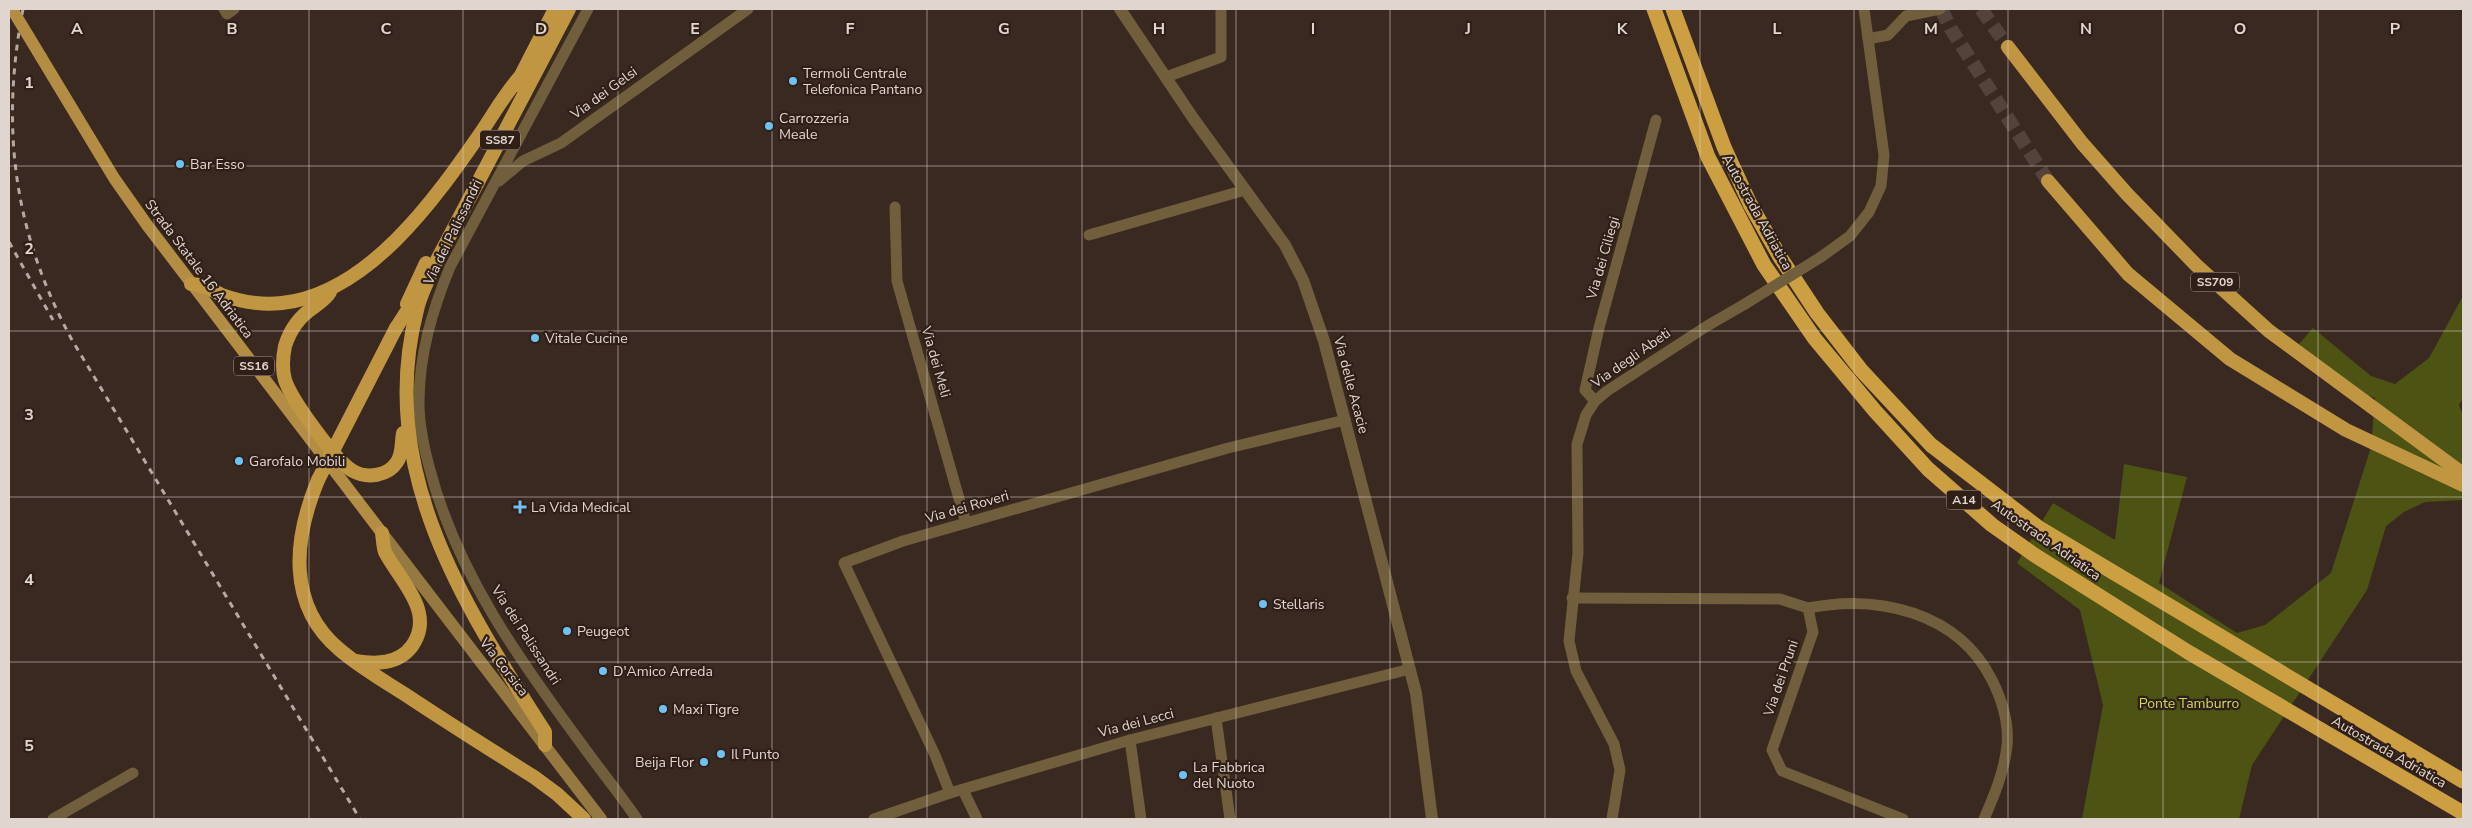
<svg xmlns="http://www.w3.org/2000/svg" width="2472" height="828" font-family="'Nunito Sans',sans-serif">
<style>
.green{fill:#4c5313}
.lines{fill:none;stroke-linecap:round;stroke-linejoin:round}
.trunk-tunnel{stroke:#53433a;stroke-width:14;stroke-dasharray:14 7;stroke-linecap:butt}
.minor{stroke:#705e3c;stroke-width:11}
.tertiary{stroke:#705e3c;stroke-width:12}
.secondary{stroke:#967841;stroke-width:12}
.primary{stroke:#b38d43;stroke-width:12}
.trunk{stroke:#c09643;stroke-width:14}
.motorway{stroke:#cd9f43;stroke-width:15}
.rail{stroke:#b5a9a2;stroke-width:3;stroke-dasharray:6 6;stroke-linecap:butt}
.minor-bridge{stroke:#705e3c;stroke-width:11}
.primary-bridge{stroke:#b38d43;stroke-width:12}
.trunk-bridge{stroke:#c09643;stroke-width:14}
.grid{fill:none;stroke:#e0d5cf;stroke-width:1;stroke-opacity:0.55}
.poi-dot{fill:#6ec2f3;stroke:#2f1f17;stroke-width:2}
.labels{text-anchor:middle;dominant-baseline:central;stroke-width:4.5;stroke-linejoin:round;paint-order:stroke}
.shield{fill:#2f1f17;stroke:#ab9e98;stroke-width:1}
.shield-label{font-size:12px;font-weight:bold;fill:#e0d5cf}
.poi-label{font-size:14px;fill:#e0d5cf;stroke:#2f1f17;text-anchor:start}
.street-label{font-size:14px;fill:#e0d5cf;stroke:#2f1f17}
.park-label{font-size:14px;fill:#cadb5c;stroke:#2f1f17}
.grid-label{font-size:16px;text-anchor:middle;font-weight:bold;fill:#e0d5cf;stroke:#2f1f17;stroke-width:4.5;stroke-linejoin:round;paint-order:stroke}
</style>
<rect width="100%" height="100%" fill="#3a2920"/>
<path class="green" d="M 2463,296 L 2463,398 L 2459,405 L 2463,415 L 2463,500 L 2425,502 L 2404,512 L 2386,526 L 2367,590 L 2252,765 L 2239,819 L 2082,819 L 2103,705 L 2080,610 L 2017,563 L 2053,503 L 2115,540 L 2124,464 L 2187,477 L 2159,583 L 2237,633 L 2265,625 L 2331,573 L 2371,447 L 2375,398 C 2338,386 2325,371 2299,344 L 2313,328 L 2371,376 L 2395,384 L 2429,358 Z"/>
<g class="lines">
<g class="trunk-tunnel">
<path d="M 1941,9 L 1951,29 L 2048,181"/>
<path d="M 1981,9 L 2008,47"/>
</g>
<g class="minor">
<path d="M 224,9 L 227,14 L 234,9"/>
<path d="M 588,9 L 450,267 C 432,311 419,355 419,403 C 419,426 424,448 430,470 C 457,573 520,661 583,746 C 601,771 620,794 637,819"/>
<path d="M 1868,39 L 1888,35 L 1906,16 L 1940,9"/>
<path d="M 1166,77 L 1221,57 L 1221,9"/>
<path d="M 499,181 L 523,161 L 561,143 L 748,9"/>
<path d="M 895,207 L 897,281 L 966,523"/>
<path d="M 1089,235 L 1245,190"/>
<path d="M 1821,257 L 1850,236 L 1869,212 L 1881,186 L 1884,155 L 1864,9"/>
<path d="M 1595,401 L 1585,390 L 1599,328 L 1656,120"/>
<path d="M 1572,598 L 1780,599 L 1808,608 L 1813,632 L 1772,750 L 1782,771 L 1903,819"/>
<path d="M 1808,608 C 1878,594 1958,612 1992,680 C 2002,700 2009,724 2007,746 C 2004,772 1994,796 1984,819"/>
<path d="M 1216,718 L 1230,819"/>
<path d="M 1130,740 L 1141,819"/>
<path d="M 963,790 L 977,819"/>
<path d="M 950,793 L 935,755 L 844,563 L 903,541 L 1228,448 L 1345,420"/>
<path d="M 53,819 L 133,773"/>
<path d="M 874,819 L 950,793 L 1130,740 L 1410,669"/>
<path d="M 1612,819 L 1620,770 L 1614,744 L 1576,671 L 1569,641 L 1578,553 L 1577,444 L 1586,415 L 1595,401 L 1607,391 L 1707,326 L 1745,304"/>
</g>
<path class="tertiary" d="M 1120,9 L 1193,118 L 1285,245 L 1303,280 L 1324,341 L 1416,693 L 1432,819"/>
<path class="secondary" d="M 382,533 L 601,819"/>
<path class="primary" d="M 41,57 L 114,178 L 147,225 L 382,533"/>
<g class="trunk">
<path d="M 2008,47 L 2082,143 L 2127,194 L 2196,265 L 2269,331 L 2463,474"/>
<path d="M 516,85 L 555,9"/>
<path d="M 2048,181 L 2128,274 L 2230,359 L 2346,430 L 2463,485"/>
<path d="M 432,271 C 427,283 420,296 417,310 C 376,469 463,604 545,732 L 545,745"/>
<path d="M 427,279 L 569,9"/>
<path d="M 191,284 C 203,284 211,290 222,295 C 241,302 262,305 282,303 C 368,294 435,199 480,134 C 493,115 504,95 519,78"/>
<path d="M 330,292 C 326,299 320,302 314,307 C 300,316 290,330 285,346 C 283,356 282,370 285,380 C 291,399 336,462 353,471 C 367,479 388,476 397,462 C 403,453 401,443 403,433"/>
<path d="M 407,304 L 426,263"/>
<path d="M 396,328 L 416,297"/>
<path d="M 318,480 C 294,538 286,605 340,650 C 360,667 384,681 406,695 C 448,723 491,750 534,777 L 557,794 L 584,819"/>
<path d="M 355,661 C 375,664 398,665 412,646 C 436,612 400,581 385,552 C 383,547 383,539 382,533"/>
</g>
<g class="motorway">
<path d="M 1654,9 L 1708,157 L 1764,265 L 1815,339 L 1875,411 L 1928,469 L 1992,525 L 2033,554 L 2188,652 L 2463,813"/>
<path d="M 1673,9 L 1724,147 L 1750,204 L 1780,257 L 1817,313 L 1861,370 L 1931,445 L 2039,528 L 2463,781"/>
</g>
<g class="rail">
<path d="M 23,9 C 0,129 14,233 72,340 L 360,819"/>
<path d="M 9,242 L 53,320"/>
</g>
<path class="minor-bridge" d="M 1745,304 L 1821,257"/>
<path class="primary-bridge" d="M 12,9 L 41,57"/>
<path class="trunk-bridge" d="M 318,480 L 396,328"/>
</g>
<path class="grid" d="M 154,9 L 154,819M 309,9 L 309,819M 463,9 L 463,819M 618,9 L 618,819M 772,9 L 772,819M 927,9 L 927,819M 1082,9 L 1082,819M 1236,9 L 1236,819M 1390,9 L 1390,819M 1545,9 L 1545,819M 1700,9 L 1700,819M 1854,9 L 1854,819M 2008,9 L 2008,819M 2163,9 L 2163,819M 2318,9 L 2318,819M 9,166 L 2463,166M 9,331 L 2463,331M 9,497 L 2463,497M 9,662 L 2463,662"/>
<g class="poi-dot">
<circle cx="793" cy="81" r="5"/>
<circle cx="769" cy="126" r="5"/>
<circle cx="180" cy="164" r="5"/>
<circle cx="535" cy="338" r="5"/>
<circle cx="239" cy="461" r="5"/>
<path d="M517.5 499.5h5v5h5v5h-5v5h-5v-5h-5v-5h5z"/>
<circle cx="1263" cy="604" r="5"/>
<circle cx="567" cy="631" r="5"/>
<circle cx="603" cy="671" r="5"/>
<circle cx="663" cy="709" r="5"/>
<circle cx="721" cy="754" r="5"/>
<circle cx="704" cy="762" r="5"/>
<circle cx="1183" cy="775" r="5"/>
</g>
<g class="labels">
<g class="shield">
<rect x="480" y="130.5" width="40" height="19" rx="4"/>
<rect x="2191" y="272.5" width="48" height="19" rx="4"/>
<rect x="234" y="356.5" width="40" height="19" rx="4"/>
<rect x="1946.5" y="490.5" width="35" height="19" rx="4"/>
</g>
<g class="shield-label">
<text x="500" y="140">SS87</text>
<text x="2215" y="282">SS709</text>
<text x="254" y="366">SS16</text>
<text x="1964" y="500">A14</text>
</g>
<g class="poi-label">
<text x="803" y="73">Termoli Centrale<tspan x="803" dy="16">Telefonica Pantano</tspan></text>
<text x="779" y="118">Carrozzeria<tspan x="779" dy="16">Meale</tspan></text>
<text x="190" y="164">Bar Esso</text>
<text x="545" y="338">Vitale Cucine</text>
<text x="249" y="461">Garofalo Mobili</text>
<text x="531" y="507">La Vida Medical</text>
<text x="1273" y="604">Stellaris</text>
<text x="577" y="631">Peugeot</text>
<text x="613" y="671">D'Amico Arreda</text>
<text x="673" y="709">Maxi Tigre</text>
<text x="731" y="754">Il Punto</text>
<text x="694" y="762" text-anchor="end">Beija Flor</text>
<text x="1193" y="767">La Fabbrica<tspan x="1193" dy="16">del Nuoto</tspan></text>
</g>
<g class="street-label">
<text transform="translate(604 93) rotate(-36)">Via dei Gelsi</text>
<text transform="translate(1757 212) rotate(61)">Autostrada Adriatica</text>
<text transform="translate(453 232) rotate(-64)">Via dei Palissandri</text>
<text transform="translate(1603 258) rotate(-74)">Via dei Ciliegi</text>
<text transform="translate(199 269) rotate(53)">Strada Statale 16 Adriatica</text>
<text transform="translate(1631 358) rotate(-35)">Via degli Abeti</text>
<text transform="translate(936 362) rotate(74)">Via dei Meli</text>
<text transform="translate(1351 385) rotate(75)">Via delle Acacie</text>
<text transform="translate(967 507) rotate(-16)">Via dei Roveri</text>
<text transform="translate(2046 540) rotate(35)">Autostrada Adriatica</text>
<text transform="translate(526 635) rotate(57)">Via dei Palissandri</text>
<text transform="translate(504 667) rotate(52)">Via Corsica</text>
<text transform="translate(1781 678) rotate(-71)">Via dei Pruni</text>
<text transform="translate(1136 723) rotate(-15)">Via dei Lecci</text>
<text transform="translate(2389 752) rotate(30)">Autostrada Adriatica</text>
</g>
<g class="park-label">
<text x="2189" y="703">Ponte Tamburro</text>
</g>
</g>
<g class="grid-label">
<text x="77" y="34">A</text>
<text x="232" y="34">B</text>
<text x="386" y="34">C</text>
<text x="541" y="34">D</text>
<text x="695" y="34">E</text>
<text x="850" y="34">F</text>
<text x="1004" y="34">G</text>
<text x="1159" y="34">H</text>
<text x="1313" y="34">I</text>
<text x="1468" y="34">J</text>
<text x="1622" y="34">K</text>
<text x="1777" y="34">L</text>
<text x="1931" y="34">M</text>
<text x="2086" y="34">N</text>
<text x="2240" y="34">O</text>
<text x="2395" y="34">P</text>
<text x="29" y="88">1</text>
<text x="29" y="254">2</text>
<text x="29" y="420">3</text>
<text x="29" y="585">4</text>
<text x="29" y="751">5</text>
</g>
<rect width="2472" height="828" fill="none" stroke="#e0d5cf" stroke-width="20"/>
</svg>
